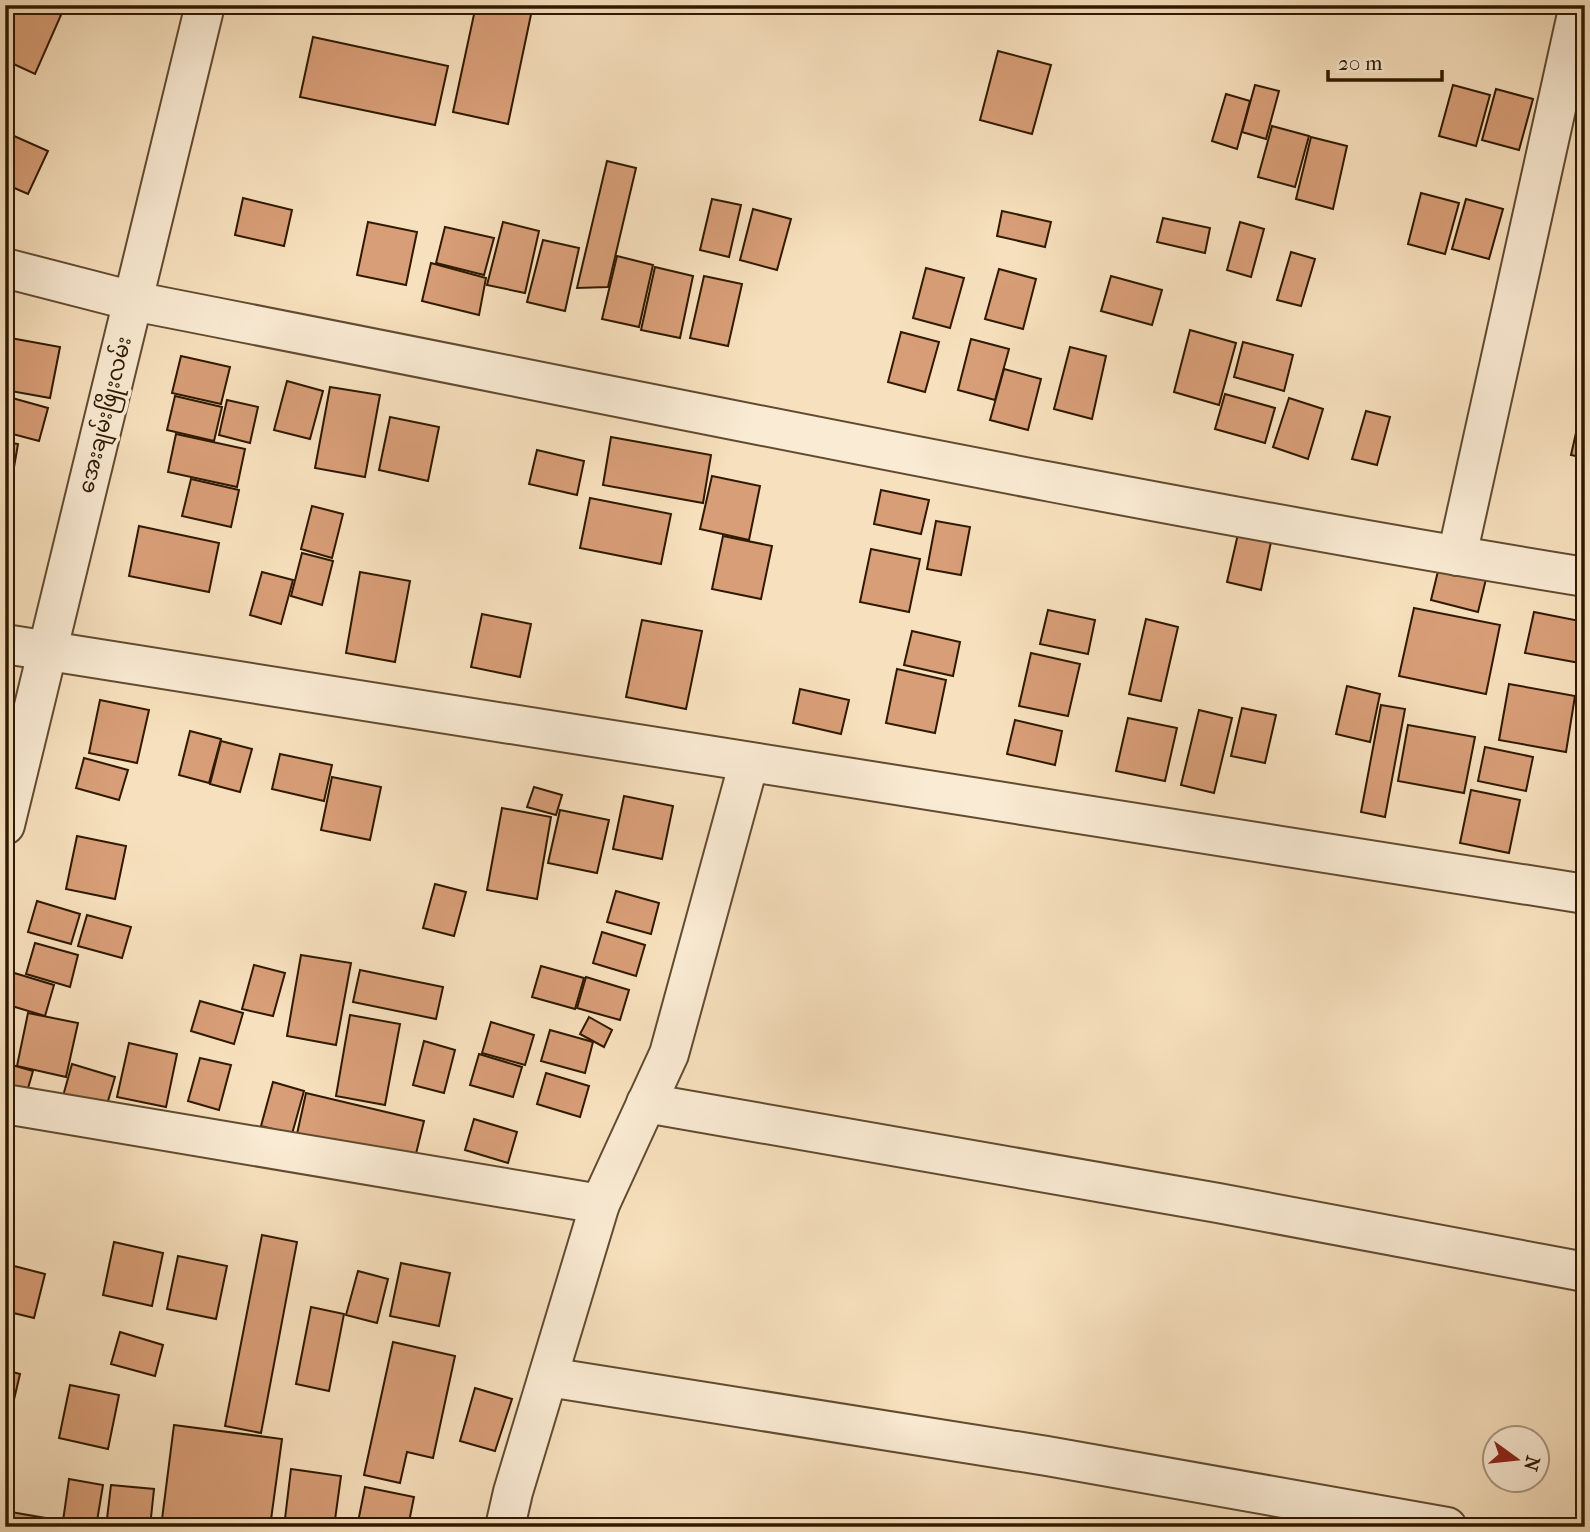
<svg xmlns="http://www.w3.org/2000/svg" width="1590" height="1532" font-family="'IM FELL French Canon','Noto Sans Myanmar',serif">
<style>
.building{fill:#d89e77;stroke:#2f1900;stroke-width:2}
.lines{fill:none;stroke-linecap:round;stroke-linejoin:round}
.street-casing{stroke:#614b2f;stroke-width:42}
.street{stroke:#faebd4;stroke-width:38}
.labels{text-anchor:middle;dominant-baseline:central;stroke-width:7;stroke-linejoin:round;paint-order:stroke}
.street-label{font-size:21px;fill:#2f1900;stroke:#faebd4}
</style>
<rect width="100%" height="100%" fill="#f7e0bd"/>
<filter id="stains"><feTurbulence type="fractalNoise" baseFrequency=".00286" numOctaves="4"/><feColorMatrix values="0 0 0 0 .2 0 0 0 0 .09 0 0 0 0 .02 0 0 0 .5 -.17"/></filter>
<radialGradient id="worn" r=".72"><stop offset=".6" stop-color="#630" stop-opacity="0"/><stop offset="1" stop-color="#630" stop-opacity=".3"/></radialGradient>
<g class="building">
<path d="M 8,5 L 39,5 L 61,15 L 35,74 L 5,60 L 5,12 Z"/>
<path d="M 476,5 L 533,5 L 508,124 L 453,112 Z"/>
<path d="M 313,37 L 448,66 L 435,125 L 300,97 Z"/>
<path d="M 998,51 L 1051,65 L 1032,134 L 980,120 Z"/>
<path d="M 1255,85 L 1279,91 L 1266,139 L 1242,132 Z"/>
<path d="M 1453,85 L 1490,95 L 1476,146 L 1439,136 Z"/>
<path d="M 1496,89 L 1533,99 L 1519,150 L 1482,140 Z"/>
<path d="M 1226,94 L 1250,101 L 1237,149 L 1212,141 Z"/>
<path d="M 1272,126 L 1309,136 L 1295,187 L 1258,177 Z"/>
<path d="M 5,132 L 48,151 L 28,194 L 5,184 Z"/>
<path d="M 1311,137 L 1347,146 L 1333,209 L 1296,199 Z"/>
<path d="M 607,161 L 636,168 L 608,287 L 577,288 Z"/>
<path d="M 1421,193 L 1459,203 L 1445,254 L 1408,244 Z"/>
<path d="M 243,198 L 292,210 L 284,246 L 235,235 Z"/>
<path d="M 712,199 L 741,205 L 729,257 L 700,250 Z"/>
<path d="M 1466,199 L 1503,209 L 1489,259 L 1452,249 Z"/>
<path d="M 753,209 L 791,219 L 777,270 L 740,260 Z"/>
<path d="M 1002,211 L 1051,222 L 1045,247 L 997,236 Z"/>
<path d="M 1163,218 L 1210,228 L 1205,253 L 1157,242 Z"/>
<path d="M 368,222 L 417,232 L 406,285 L 357,275 Z"/>
<path d="M 503,222 L 539,231 L 525,293 L 487,285 Z"/>
<path d="M 1240,222 L 1264,229 L 1251,277 L 1227,270 Z"/>
<path d="M 445,227 L 494,238 L 484,275 L 436,263 Z"/>
<path d="M 543,240 L 579,248 L 565,311 L 527,302 Z"/>
<path d="M 1291,252 L 1315,259 L 1301,306 L 1277,300 Z"/>
<path d="M 617,256 L 653,265 L 639,327 L 602,319 Z"/>
<path d="M 431,263 L 486,278 L 479,315 L 422,301 Z"/>
<path d="M 655,267 L 693,276 L 680,338 L 641,330 Z"/>
<path d="M 926,268 L 964,278 L 950,328 L 913,318 Z"/>
<path d="M 999,269 L 1036,279 L 1023,329 L 985,319 Z"/>
<path d="M 704,276 L 742,284 L 728,346 L 690,338 Z"/>
<path d="M 1111,276 L 1162,290 L 1152,325 L 1101,311 Z"/>
<path d="M 1190,330 L 1236,343 L 1219,405 L 1174,392 Z"/>
<path d="M 901,332 L 939,342 L 925,392 L 888,382 Z"/>
<path d="M 5,337 L 60,347 L 50,398 L 5,390 Z"/>
<path d="M 971,339 L 1009,349 L 995,400 L 958,390 Z"/>
<path d="M 1243,342 L 1293,355 L 1284,391 L 1234,377 Z"/>
<path d="M 1070,347 L 1106,356 L 1092,419 L 1054,409 Z"/>
<path d="M 181,356 L 230,367 L 221,404 L 172,393 Z"/>
<path d="M 1004,369 L 1041,379 L 1028,430 L 990,420 Z"/>
<path d="M 287,381 L 323,391 L 310,439 L 274,430 Z"/>
<path d="M 330,387 L 380,395 L 365,477 L 315,468 Z"/>
<path d="M 1225,394 L 1275,408 L 1265,443 L 1215,429 Z"/>
<path d="M 5,396 L 48,408 L 39,441 L 5,432 Z"/>
<path d="M 175,396 L 222,407 L 214,441 L 167,430 Z"/>
<path d="M 1289,398 L 1323,409 L 1308,459 L 1273,447 Z"/>
<path d="M 227,400 L 258,407 L 250,443 L 219,435 Z"/>
<path d="M 1366,411 L 1390,417 L 1377,465 L 1352,459 Z"/>
<path d="M 390,417 L 439,427 L 428,481 L 379,470 Z"/>
<path d="M 1578,424 L 1585,425 L 1585,458 L 1571,455 Z"/>
<path d="M 176,434 L 245,449 L 237,487 L 168,472 Z"/>
<path d="M 611,437 L 711,455 L 703,503 L 603,485 Z"/>
<path d="M 5,442 L 18,444 L 9,496 L 5,495 Z"/>
<path d="M 537,450 L 584,461 L 577,495 L 529,484 Z"/>
<path d="M 712,476 L 760,486 L 749,540 L 700,529 Z"/>
<path d="M 191,479 L 239,490 L 231,527 L 182,516 Z"/>
<path d="M 881,490 L 929,500 L 921,534 L 874,524 Z"/>
<path d="M 590,498 L 671,514 L 661,564 L 580,548 Z"/>
<path d="M 312,506 L 343,514 L 332,558 L 301,549 Z"/>
<path d="M 936,521 L 970,527 L 961,575 L 927,569 Z"/>
<path d="M 139,526 L 219,543 L 209,592 L 129,576 Z"/>
<path d="M 1238,534 L 1271,542 L 1261,590 L 1227,582 Z"/>
<path d="M 723,536 L 772,546 L 761,599 L 712,589 Z"/>
<path d="M 871,549 L 920,559 L 909,612 L 860,602 Z"/>
<path d="M 302,553 L 333,561 L 322,605 L 291,596 Z"/>
<path d="M 1439,567 L 1486,579 L 1478,612 L 1431,600 Z"/>
<path d="M 262,572 L 293,580 L 281,624 L 250,615 Z"/>
<path d="M 360,572 L 410,581 L 395,662 L 346,653 Z"/>
<path d="M 1414,608 L 1500,625 L 1486,694 L 1399,676 Z"/>
<path d="M 1048,610 L 1095,620 L 1088,654 L 1040,644 Z"/>
<path d="M 1534,612 L 1585,622 L 1585,664 L 1525,653 Z"/>
<path d="M 482,614 L 531,624 L 520,677 L 471,667 Z"/>
<path d="M 1146,619 L 1178,627 L 1161,701 L 1129,694 Z"/>
<path d="M 642,620 L 702,631 L 686,709 L 626,697 Z"/>
<path d="M 912,631 L 960,642 L 953,676 L 904,665 Z"/>
<path d="M 1031,653 L 1080,664 L 1068,716 L 1019,706 Z"/>
<path d="M 897,669 L 946,680 L 935,733 L 886,723 Z"/>
<path d="M 1509,684 L 1575,696 L 1566,752 L 1499,740 Z"/>
<path d="M 1347,686 L 1380,694 L 1370,742 L 1336,734 Z"/>
<path d="M 800,689 L 849,700 L 841,734 L 793,723 Z"/>
<path d="M 100,700 L 149,710 L 137,763 L 89,753 Z"/>
<path d="M 1381,705 L 1405,709 L 1385,817 L 1361,812 Z"/>
<path d="M 1242,708 L 1276,715 L 1265,763 L 1231,756 Z"/>
<path d="M 1199,710 L 1232,718 L 1214,793 L 1181,785 Z"/>
<path d="M 1128,718 L 1177,728 L 1165,781 L 1116,771 Z"/>
<path d="M 1015,720 L 1062,731 L 1055,765 L 1007,754 Z"/>
<path d="M 1408,725 L 1475,737 L 1464,793 L 1398,781 Z"/>
<path d="M 190,731 L 221,739 L 209,783 L 179,775 Z"/>
<path d="M 221,741 L 252,749 L 240,792 L 210,784 Z"/>
<path d="M 1485,747 L 1533,757 L 1526,791 L 1478,781 Z"/>
<path d="M 280,754 L 332,765 L 324,801 L 272,789 Z"/>
<path d="M 84,758 L 128,770 L 119,800 L 76,788 Z"/>
<path d="M 332,777 L 381,787 L 370,840 L 321,830 Z"/>
<path d="M 534,787 L 562,795 L 556,815 L 527,807 Z"/>
<path d="M 1471,790 L 1520,800 L 1509,853 L 1460,843 Z"/>
<path d="M 624,796 L 673,806 L 662,859 L 613,849 Z"/>
<path d="M 502,808 L 551,817 L 537,899 L 487,890 Z"/>
<path d="M 560,810 L 609,820 L 597,873 L 548,863 Z"/>
<path d="M 77,836 L 126,846 L 115,899 L 66,889 Z"/>
<path d="M 435,884 L 466,892 L 454,936 L 423,928 Z"/>
<path d="M 616,891 L 659,903 L 651,934 L 607,922 Z"/>
<path d="M 37,901 L 80,914 L 71,944 L 28,932 Z"/>
<path d="M 87,915 L 131,927 L 122,958 L 78,946 Z"/>
<path d="M 602,932 L 645,945 L 636,976 L 593,963 Z"/>
<path d="M 35,943 L 78,955 L 70,987 L 26,974 Z"/>
<path d="M 301,955 L 351,963 L 336,1045 L 287,1036 Z"/>
<path d="M 254,965 L 285,973 L 273,1016 L 242,1009 Z"/>
<path d="M 541,966 L 584,978 L 575,1009 L 532,997 Z"/>
<path d="M 360,970 L 443,987 L 436,1019 L 353,1002 Z"/>
<path d="M 11,972 L 54,985 L 45,1016 L 5,1004 L 5,991 Z"/>
<path d="M 586,977 L 629,990 L 620,1020 L 577,1008 Z"/>
<path d="M 200,1001 L 243,1013 L 234,1044 L 191,1031 Z"/>
<path d="M 28,1013 L 78,1023 L 66,1077 L 17,1066 Z"/>
<path d="M 350,1015 L 400,1024 L 385,1105 L 336,1096 Z"/>
<path d="M 589,1017 L 612,1030 L 604,1047 L 580,1034 Z"/>
<path d="M 491,1022 L 534,1035 L 525,1065 L 482,1053 Z"/>
<path d="M 550,1030 L 593,1042 L 585,1073 L 541,1061 Z"/>
<path d="M 424,1041 L 455,1050 L 444,1093 L 413,1085 Z"/>
<path d="M 129,1043 L 177,1054 L 166,1107 L 117,1097 Z"/>
<path d="M 479,1054 L 522,1067 L 513,1097 L 470,1085 Z"/>
<path d="M 200,1058 L 231,1065 L 219,1110 L 188,1101 Z"/>
<path d="M 5,1063 L 33,1071 L 24,1102 L 5,1097 Z"/>
<path d="M 72,1064 L 115,1077 L 106,1108 L 63,1096 Z"/>
<path d="M 546,1073 L 589,1086 L 580,1117 L 537,1104 Z"/>
<path d="M 273,1082 L 304,1091 L 292,1134 L 261,1126 Z"/>
<path d="M 306,1093 L 424,1121 L 414,1162 L 297,1134 Z"/>
<path d="M 474,1119 L 517,1132 L 508,1163 L 465,1150 Z"/>
<path d="M 262,1235 L 297,1242 L 261,1433 L 225,1426 Z"/>
<path d="M 114,1242 L 163,1253 L 152,1306 L 103,1295 Z"/>
<path d="M 178,1256 L 227,1266 L 216,1319 L 167,1309 Z"/>
<path d="M 401,1263 L 450,1273 L 439,1326 L 390,1316 Z"/>
<path d="M 14,1266 L 45,1274 L 34,1318 L 5,1311 L 5,1300 Z"/>
<path d="M 358,1271 L 388,1279 L 377,1323 L 346,1315 Z"/>
<path d="M 311,1307 L 344,1314 L 329,1391 L 296,1384 Z"/>
<path d="M 120,1332 L 163,1345 L 155,1376 L 111,1364 Z"/>
<path d="M 393,1342 L 455,1356 L 433,1458 L 407,1452 L 400,1483 L 364,1475 Z"/>
<path d="M 5,1370 L 20,1374 L 5,1438 Z"/>
<path d="M 70,1385 L 119,1395 L 108,1449 L 59,1438 Z"/>
<path d="M 475,1388 L 512,1399 L 495,1451 L 460,1441 Z"/>
<path d="M 174,1425 L 282,1439 L 270,1527 L 161,1527 Z"/>
<path d="M 291,1469 L 341,1476 L 334,1527 L 284,1527 Z"/>
<path d="M 69,1479 L 103,1485 L 96,1527 L 5,1527 L 5,1511 L 63,1521 Z"/>
<path d="M 111,1485 L 154,1489 L 150,1527 L 106,1527 Z"/>
<path d="M 365,1487 L 414,1497 L 408,1527 L 357,1527 Z"/>
</g>
<g class="lines">
<defs>
<g id="street">
<path d="M 5,268 L 133,301 C 616,395 1099,498 1585,577"/>
<path d="M 1457,556 L 1579,5"/>
<path d="M 5,644 L 1585,894"/>
<path d="M 5,825 L 205,5"/>
<path d="M 646,1103 L 1218,1203 L 1585,1272"/>
<path d="M 5,1104 L 600,1204"/>
<path d="M 548,1377 L 1047,1456 L 1447,1527"/>
<path d="M 505,1527 L 513,1492 L 600,1204 L 669,1054 L 749,762"/>
</g>
</defs>
<use href="#street" class="street-casing"/>
<use href="#street" class="street"/>
</g>
<g class="labels">
<g class="street-label">
<text transform="translate(105 415) rotate(-76)">အေးချမ်းဖြိုးလမ်း</text>
</g>
</g>
<rect width="1590" height="1532" fill="none" stroke="#f7e0bd" stroke-width="28"/>
<rect x="7" y="7" width="1576" height="1518" fill="none" stroke="#2f1900" stroke-width="3.5"/>
<rect x="14" y="14" width="1562" height="1504" fill="none" stroke="#2f1900" stroke-width="2"/>
<g transform="translate(1516 1459) rotate(105)"><circle r="33" fill="#faebd4" stroke="#a9977f" stroke-width="2"/>
<path d="M0-5L12 26L0 18L-12 26Z" fill="#8f2418"/>
<text y="-10" font-size="19" font-weight="bold" text-anchor="middle" fill="#2f1900">N</text>
</g>
<path d="M1328 70v10h114v-10" fill="none" stroke="#2f1900" stroke-width="3.5"/>
<text x="1338" y="70" font-size="21" fill="#2f1900" stroke="#faebd4" stroke-width="5" paint-order="stroke">20 m</text>
<rect width="100%" height="100%" filter="url(#stains)"/>
<rect width="100%" height="100%" fill="url(#worn)"/>
</svg>
